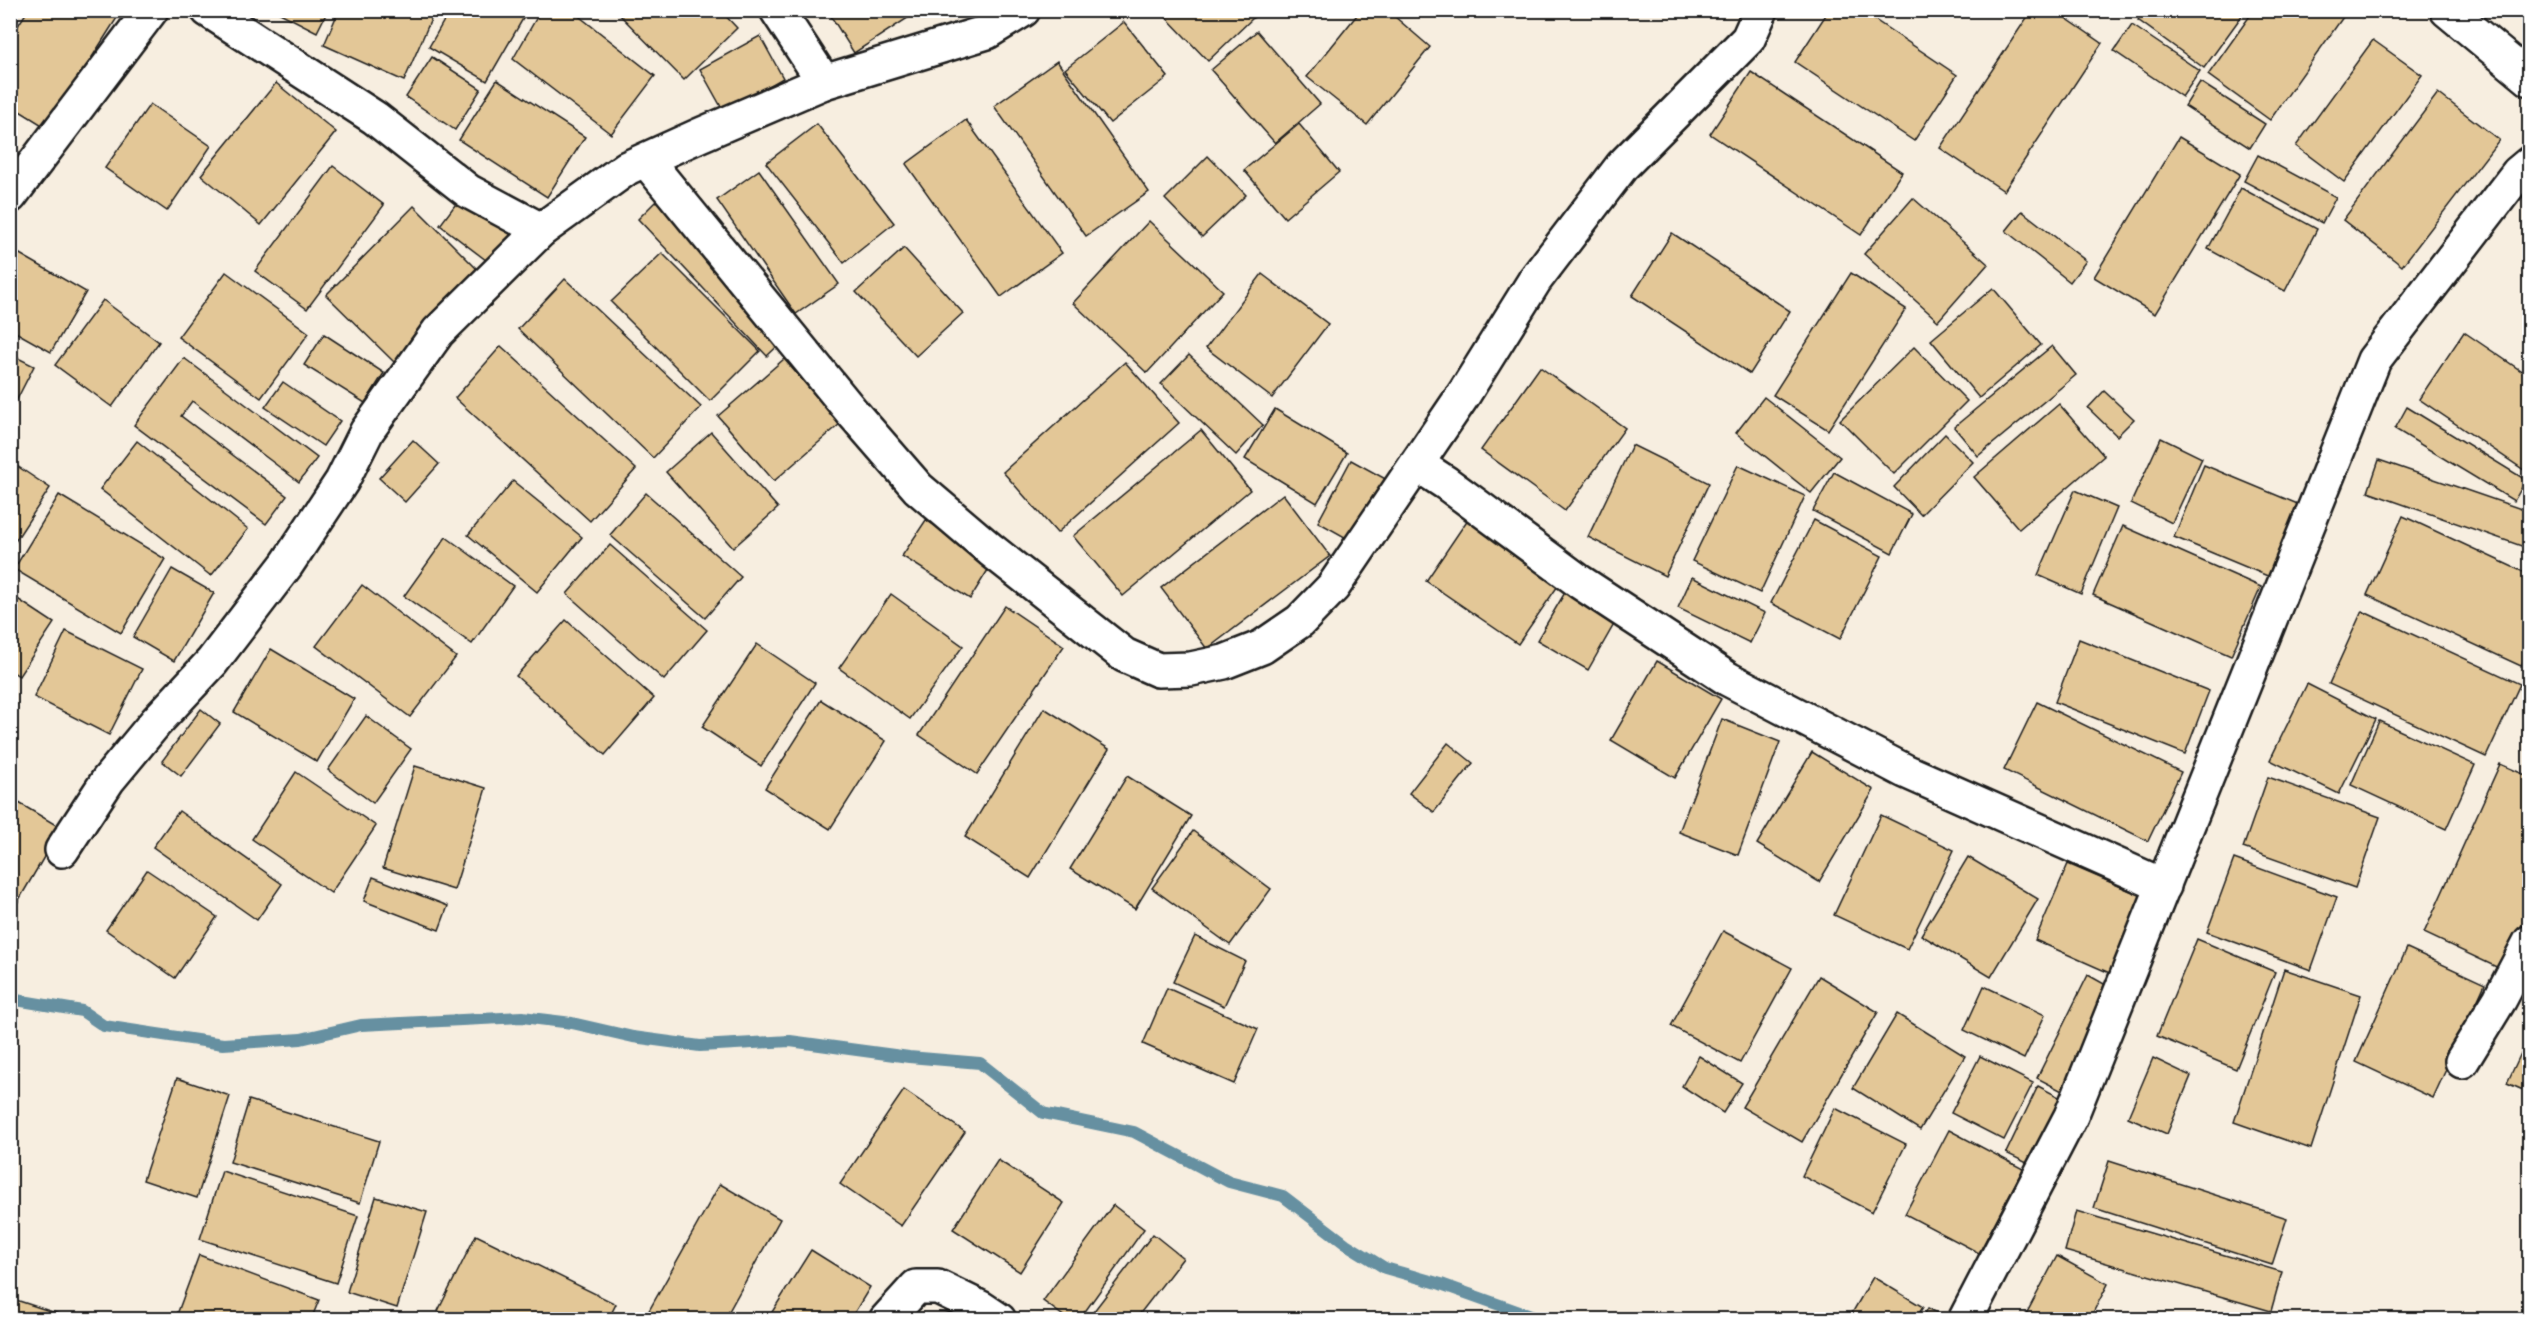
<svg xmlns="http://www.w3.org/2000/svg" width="2540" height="1330" font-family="Sriracha,sans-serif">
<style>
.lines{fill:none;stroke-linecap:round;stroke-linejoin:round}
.stream{stroke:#6690a1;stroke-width:12}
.building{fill:#e3c797;stroke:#1c1c1c;stroke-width:1.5}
.minor-casing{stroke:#1c1c1c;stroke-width:38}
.minor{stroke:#fff;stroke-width:33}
</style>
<rect width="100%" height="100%" fill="#f7eee0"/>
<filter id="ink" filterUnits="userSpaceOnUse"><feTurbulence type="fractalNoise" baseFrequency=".0167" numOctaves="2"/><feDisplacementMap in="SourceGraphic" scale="12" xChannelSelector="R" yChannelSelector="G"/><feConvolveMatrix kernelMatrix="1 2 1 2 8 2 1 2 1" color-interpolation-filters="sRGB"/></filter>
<g filter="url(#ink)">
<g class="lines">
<path class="stream" d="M 10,999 L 82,1011 L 104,1026 L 223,1044 L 301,1039 L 361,1025 L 522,1017 L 572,1023 L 633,1037 L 700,1046 L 790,1041 L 909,1057 L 980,1063 L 1043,1113 L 1134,1132 L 1229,1182 L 1283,1196 L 1346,1244 L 1385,1268 L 1441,1284 L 1542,1320"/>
</g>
<g class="building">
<path d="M 28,10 L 122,10 L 47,128 L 10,105 L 10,38 Z"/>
<path d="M 274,10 L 328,10 L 317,32 Z"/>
<path d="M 339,10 L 435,10 L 404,81 L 324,45 Z"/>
<path d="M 450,10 L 528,10 L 487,81 L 429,47 Z"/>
<path d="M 541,10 L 571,10 L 655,76 L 611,134 L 513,59 Z"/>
<path d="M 615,10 L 720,10 L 737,28 L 684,80 Z"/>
<path d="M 827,10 L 920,10 L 854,53 Z"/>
<path d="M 1166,10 L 1248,10 L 1254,17 L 1208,61 L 1163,14 Z"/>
<path d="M 1361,10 L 1387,10 L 1430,47 L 1367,125 L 1307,77 Z"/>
<path d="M 1829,10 L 1860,10 L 1957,75 L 1914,141 L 1795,62 Z"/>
<path d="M 2032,10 L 2054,10 L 2102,43 L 2004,191 L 1940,148 Z"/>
<path d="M 2145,10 L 2246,10 L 2204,68 L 2138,20 Z"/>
<path d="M 2254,10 L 2348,10 L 2270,120 L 2208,75 Z"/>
<path d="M 1124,22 L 1168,77 L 1110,123 L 1065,69 Z"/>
<path d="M 2132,25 L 2200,71 L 2182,97 L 2114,51 Z"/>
<path d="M 1257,31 L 1320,104 L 1275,143 L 1211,70 Z"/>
<path d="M 760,36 L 783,78 L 724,112 L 700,69 Z"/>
<path d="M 2373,40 L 2422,75 L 2344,182 L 2296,146 Z"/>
<path d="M 432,57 L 481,89 L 455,130 L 406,97 Z"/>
<path d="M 1057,61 L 1149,192 L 1086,236 L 994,106 Z"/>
<path d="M 1751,72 L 1902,172 L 1861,235 L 1710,134 Z"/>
<path d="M 497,80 L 585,137 L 547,197 L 459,140 Z"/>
<path d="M 2200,82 L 2265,124 L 2250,148 L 2185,106 Z"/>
<path d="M 276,83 L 336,132 L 261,225 L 201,175 Z"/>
<path d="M 2438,93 L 2499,140 L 2402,266 L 2343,220 Z"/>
<path d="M 150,104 L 211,146 L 167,211 L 105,168 Z"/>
<path d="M 966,120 L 1062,253 L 1001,297 L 906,164 Z"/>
<path d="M 817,124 L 894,223 L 844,263 L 766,163 Z"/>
<path d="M 1299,124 L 1339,172 L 1285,218 L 1244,170 Z"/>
<path d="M 2179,137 L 2240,174 L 2155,314 L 2094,277 Z"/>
<path d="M 2258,155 L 2336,197 L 2322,223 L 2244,181 Z"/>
<path d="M 1208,156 L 1246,195 L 1202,237 L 1165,199 Z"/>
<path d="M 333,166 L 384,205 L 307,309 L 255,271 Z"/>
<path d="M 759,170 L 839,284 L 796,314 L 717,200 Z"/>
<path d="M 2241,188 L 2317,229 L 2285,291 L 2208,249 Z"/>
<path d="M 464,193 L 519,235 L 495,267 L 440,225 Z"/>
<path d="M 1913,198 L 1988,264 L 1938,321 L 1864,254 Z"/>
<path d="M 657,200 L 787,337 L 767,356 L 638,219 Z"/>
<path d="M 414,206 L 482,274 L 395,363 L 326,295 Z"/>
<path d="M 2022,211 L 2086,261 L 2070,282 L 2006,231 Z"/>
<path d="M 1149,221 L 1223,291 L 1147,373 L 1073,303 Z"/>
<path d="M 1672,233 L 1790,311 L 1750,374 L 1632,296 Z"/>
<path d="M 904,248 L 963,313 L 916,356 L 856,292 Z"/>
<path d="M 18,253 L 86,292 L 51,352 L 10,329 L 10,266 Z"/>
<path d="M 662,253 L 760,351 L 710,401 L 611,302 Z"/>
<path d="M 226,272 L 309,333 L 261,398 L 178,337 Z"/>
<path d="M 1851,273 L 1906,309 L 1828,430 L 1773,395 Z"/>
<path d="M 1262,274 L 1328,324 L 1272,398 L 1206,348 Z"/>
<path d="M 565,279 L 701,407 L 653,458 L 518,329 Z"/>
<path d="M 1993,288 L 2041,345 L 1979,398 L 1931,340 Z"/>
<path d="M 103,300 L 159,342 L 112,407 L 55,365 Z"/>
<path d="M 2464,332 L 2530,377 L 2530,474 L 2419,399 Z"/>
<path d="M 324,334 L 384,373 L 365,403 L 304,365 Z"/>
<path d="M 501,346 L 636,469 L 590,521 L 455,398 Z"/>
<path d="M 2052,346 L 2076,375 L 1978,456 L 1954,427 Z"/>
<path d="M 1914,347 L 1967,401 L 1894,474 L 1840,420 Z"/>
<path d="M 10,354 L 34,366 L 10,413 Z"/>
<path d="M 1189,355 L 1263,425 L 1236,455 L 1161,384 Z"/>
<path d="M 184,358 L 317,458 L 299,482 L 192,401 L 181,416 L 287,496 L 266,524 L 134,425 Z"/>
<path d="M 784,359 L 840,424 L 774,481 L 718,416 Z"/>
<path d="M 1125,362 L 1179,423 L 1057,533 L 1003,472 Z"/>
<path d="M 1540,367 L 1625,428 L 1565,511 L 1481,450 Z"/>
<path d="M 283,382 L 340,421 L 323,446 L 265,407 Z"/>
<path d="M 2104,391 L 2134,419 L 2117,436 L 2088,408 Z"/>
<path d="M 1764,397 L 1840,457 L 1811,493 L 1736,433 Z"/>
<path d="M 2059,404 L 2104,456 L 2019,529 L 1974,477 Z"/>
<path d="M 2407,407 L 2526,480 L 2514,501 L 2395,429 Z"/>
<path d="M 1275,409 L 1347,453 L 1317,503 L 1245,459 Z"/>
<path d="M 1201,430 L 1250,490 L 1123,596 L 1073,536 Z"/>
<path d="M 711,432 L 778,508 L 733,548 L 666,472 Z"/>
<path d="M 1945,434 L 1973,462 L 1921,515 L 1894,487 Z"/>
<path d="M 2161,438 L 2202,458 L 2172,523 L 2131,503 Z"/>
<path d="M 413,440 L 439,464 L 405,502 L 379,478 Z"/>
<path d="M 137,441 L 248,529 L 211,576 L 100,489 Z"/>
<path d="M 1632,445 L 1709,483 L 1665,576 L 1588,537 Z"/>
<path d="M 1351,460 L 1391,482 L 1357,544 L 1318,522 Z"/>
<path d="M 2379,460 L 2530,512 L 2530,549 L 2368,492 Z"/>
<path d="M 1738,465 L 1805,496 L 1760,593 L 1692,561 Z"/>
<path d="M 2204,465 L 2300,505 L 2270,577 L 2174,537 Z"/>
<path d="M 17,466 L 50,488 L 10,549 L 10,476 Z"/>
<path d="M 1834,472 L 1912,514 L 1892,553 L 1813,511 Z"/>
<path d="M 513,481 L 582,537 L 537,592 L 468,535 Z"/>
<path d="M 2075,490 L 2117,508 L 2081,594 L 2038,575 Z"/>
<path d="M 646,493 L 741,577 L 705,618 L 610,535 Z"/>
<path d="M 1283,494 L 1330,556 L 1207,649 L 1161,588 Z"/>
<path d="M 59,495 L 165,559 L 121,633 L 14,569 Z"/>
<path d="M 2403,516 L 2530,575 L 2530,648 L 2521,666 L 2367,595 Z"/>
<path d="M 1468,519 L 1560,583 L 1518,644 L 1426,581 Z"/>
<path d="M 926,520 L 993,562 L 970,599 L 902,556 Z"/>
<path d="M 1814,520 L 1882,556 L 1840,639 L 1771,603 Z"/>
<path d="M 2123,526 L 2261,587 L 2231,656 L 2093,595 Z"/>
<path d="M 446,537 L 513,586 L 472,644 L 404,596 Z"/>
<path d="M 610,545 L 707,630 L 664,680 L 567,594 Z"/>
<path d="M 172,569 L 214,593 L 174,661 L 133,637 Z"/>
<path d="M 1692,577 L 1765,613 L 1750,643 L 1678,608 Z"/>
<path d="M 362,585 L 456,657 L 410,717 L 316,646 Z"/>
<path d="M 1567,589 L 1617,619 L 1588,670 L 1537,640 Z"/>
<path d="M 10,594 L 54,623 L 19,676 L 10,670 Z"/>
<path d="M 891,594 L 963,646 L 910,719 L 839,668 Z"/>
<path d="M 1005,606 L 1064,646 L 977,774 L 919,735 Z"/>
<path d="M 2362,611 L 2520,684 L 2486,757 L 2329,684 Z"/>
<path d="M 566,620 L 654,698 L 605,755 L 516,676 Z"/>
<path d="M 66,631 L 142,669 L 109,735 L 34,697 Z"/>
<path d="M 2079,639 L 2209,691 L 2185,754 L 2055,702 Z"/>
<path d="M 757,644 L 815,683 L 761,766 L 702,727 Z"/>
<path d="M 271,649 L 354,699 L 317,762 L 234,712 Z"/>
<path d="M 1657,661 L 1721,699 L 1675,778 L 1611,740 Z"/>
<path d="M 2307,684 L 2376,719 L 2339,794 L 2270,760 Z"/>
<path d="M 821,700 L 886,741 L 830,829 L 765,788 Z"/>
<path d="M 2037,702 L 2181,772 L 2148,841 L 2004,770 Z"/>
<path d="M 1044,708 L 1109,749 L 1030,878 L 965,837 Z"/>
<path d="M 201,709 L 220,724 L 181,776 L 162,761 Z"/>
<path d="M 366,716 L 411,749 L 373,803 L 328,770 Z"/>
<path d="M 1722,719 L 1780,742 L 1738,855 L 1679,832 Z"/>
<path d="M 2379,721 L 2475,765 L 2446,829 L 2351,785 Z"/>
<path d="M 1448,743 L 1473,763 L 1434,812 L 1409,793 Z"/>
<path d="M 1812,752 L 1874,790 L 1819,882 L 1757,844 Z"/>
<path d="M 2500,764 L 2530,777 L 2530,922 L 2507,972 L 2424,933 Z"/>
<path d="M 415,766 L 486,788 L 454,890 L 383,868 Z"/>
<path d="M 296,772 L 376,826 L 331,893 L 252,839 Z"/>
<path d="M 1127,776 L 1191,816 L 1135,909 L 1070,869 Z"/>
<path d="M 2268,777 L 2380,817 L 2355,888 L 2243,848 Z"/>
<path d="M 19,803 L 61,828 L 13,910 L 10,909 L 10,818 Z"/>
<path d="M 179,811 L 282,884 L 257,920 L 153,847 Z"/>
<path d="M 1881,815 L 1954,850 L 1907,949 L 1834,915 Z"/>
<path d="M 1193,831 L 1271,889 L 1230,945 L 1152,888 Z"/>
<path d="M 1968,857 L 2038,899 L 1991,977 L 1921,935 Z"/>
<path d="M 2234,859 L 2337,897 L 2311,970 L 2207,932 Z"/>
<path d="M 2068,864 L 2147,898 L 2114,975 L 2035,940 Z"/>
<path d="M 147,870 L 217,917 L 175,978 L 106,930 Z"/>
<path d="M 373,877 L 448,906 L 439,930 L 364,901 Z"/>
<path d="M 1723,931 L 1792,968 L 1740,1063 L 1671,1026 Z"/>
<path d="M 1195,936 L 1245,961 L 1224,1006 L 1173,982 Z"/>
<path d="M 2197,939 L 2275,972 L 2236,1069 L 2157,1036 Z"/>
<path d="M 2407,948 L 2485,984 L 2433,1098 L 2356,1062 Z"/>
<path d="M 2284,969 L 2361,995 L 2311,1149 L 2234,1122 Z"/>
<path d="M 2088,975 L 2115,990 L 2064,1092 L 2037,1078 Z"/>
<path d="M 1819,976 L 1878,1012 L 1802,1142 L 1742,1107 Z"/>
<path d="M 1984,986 L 2045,1015 L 2024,1059 L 1964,1030 Z"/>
<path d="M 1167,988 L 1258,1029 L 1234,1084 L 1143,1044 Z"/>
<path d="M 1897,1014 L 1965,1056 L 1920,1130 L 1853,1088 Z"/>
<path d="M 2530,1034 L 2530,1093 L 2507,1083 Z"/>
<path d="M 1699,1056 L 1742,1083 L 1723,1113 L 1682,1086 Z"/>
<path d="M 1980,1056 L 2033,1083 L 2004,1140 L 1951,1113 Z"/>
<path d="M 2153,1058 L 2191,1076 L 2167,1134 L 2128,1117 Z"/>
<path d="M 177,1078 L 230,1096 L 197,1198 L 143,1180 Z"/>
<path d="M 2038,1086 L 2063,1099 L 2031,1165 L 2006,1153 Z"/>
<path d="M 904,1090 L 965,1132 L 901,1226 L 840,1184 Z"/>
<path d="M 249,1100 L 379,1141 L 360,1203 L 230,1162 Z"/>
<path d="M 1835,1108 L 1906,1144 L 1872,1212 L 1802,1176 Z"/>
<path d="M 1949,1130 L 2023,1169 L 1979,1253 L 1905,1214 Z"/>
<path d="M 998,1160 L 1064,1203 L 1020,1272 L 953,1229 Z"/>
<path d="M 2109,1161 L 2287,1218 L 2272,1265 L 2094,1208 Z"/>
<path d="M 222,1171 L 358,1216 L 336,1283 L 200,1239 Z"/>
<path d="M 720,1184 L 780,1219 L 724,1320 L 652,1320 L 646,1316 Z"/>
<path d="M 376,1197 L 427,1212 L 397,1308 L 347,1292 Z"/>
<path d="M 1113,1205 L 1144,1229 L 1079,1320 L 1069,1320 L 1043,1301 Z"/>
<path d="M 2076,1211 L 2282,1272 L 2271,1311 L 2065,1251 Z"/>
<path d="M 1153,1234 L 1183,1258 L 1135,1320 L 1087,1320 Z"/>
<path d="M 476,1235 L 616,1304 L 608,1320 L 455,1320 L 438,1311 Z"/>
<path d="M 811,1250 L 870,1287 L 850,1320 L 767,1320 Z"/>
<path d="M 199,1255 L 319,1300 L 311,1320 L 175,1320 Z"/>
<path d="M 2057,1256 L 2108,1284 L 2089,1320 L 2023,1320 Z"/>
<path d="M 1873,1277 L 1923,1307 L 1915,1320 L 1848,1320 Z"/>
<path d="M 10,1298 L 77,1320 L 10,1320 Z"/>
<path d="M 1928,1308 L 1950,1320 L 1922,1320 Z"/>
<path d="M 327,1312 L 353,1320 L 325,1320 Z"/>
</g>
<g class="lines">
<defs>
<g id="minor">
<path d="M 208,10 L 375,118 L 468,191 L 541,230"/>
<path d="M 777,10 L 824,82"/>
<path d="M 2447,10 L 2530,79"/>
<path d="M 646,160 L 852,412 L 918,488 L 991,550 L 1124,655 L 1158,670 L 1191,669 L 1224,662 L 1262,647 L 1300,621 L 1333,587 L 1464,394 L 1535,280 L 1622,166 L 1748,39 L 1761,10"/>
<path d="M 10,196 L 151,10"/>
<path d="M 1417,464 L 1446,483 L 1580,582 L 1728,679 L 1905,771 L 2164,886"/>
<path d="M 62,850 L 108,780 L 156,722 L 212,662 L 287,564 L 342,481 L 367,431 L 438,332 L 541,230 L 627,168 L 700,135 L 824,82 L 987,32 L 1023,10"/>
<path d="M 2462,1061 L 2500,999 L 2530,942"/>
<path d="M 886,1320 L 916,1287 L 938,1287 L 981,1308 L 999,1320"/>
<path d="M 1965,1320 L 2071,1116 L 2374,360 L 2518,173 L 2530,163"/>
</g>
</defs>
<use href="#minor" class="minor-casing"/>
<use href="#minor" class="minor"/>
</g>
</g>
<rect width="2540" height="1330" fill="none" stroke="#fff" stroke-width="36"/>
<rect x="18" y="18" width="2504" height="1294" fill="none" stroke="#1c1c1c" stroke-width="2" filter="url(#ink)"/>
</svg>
